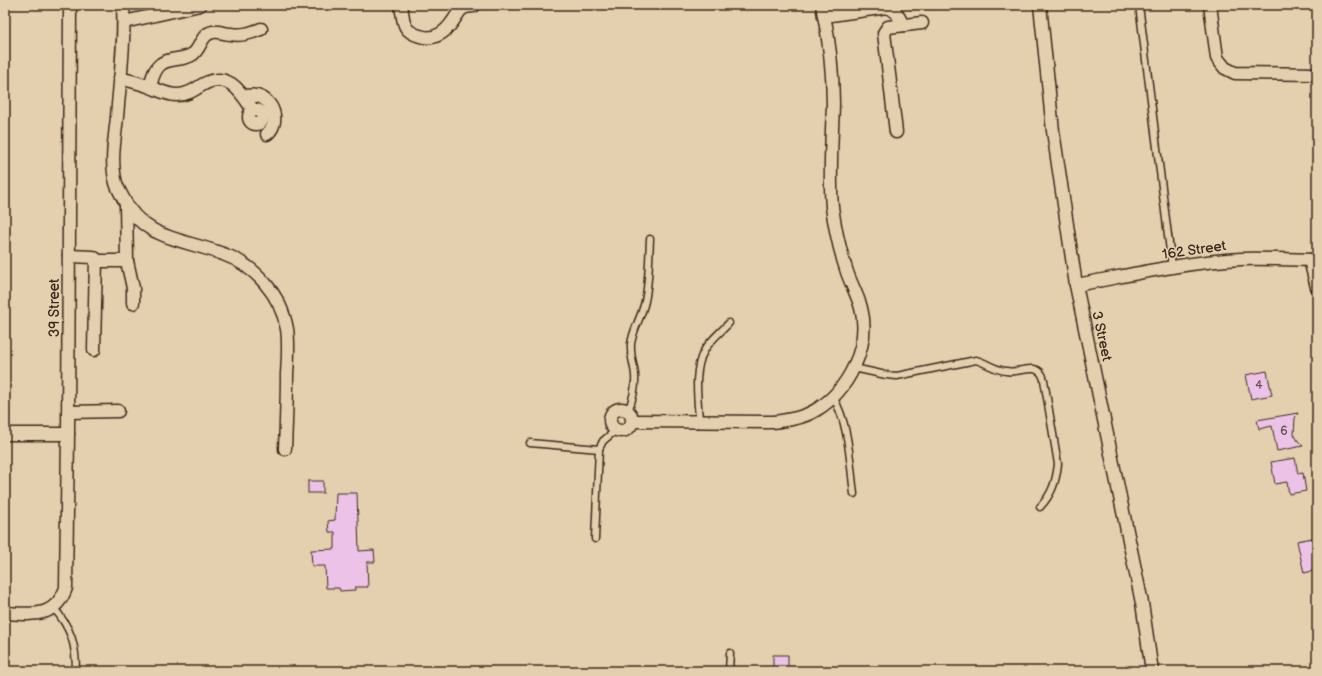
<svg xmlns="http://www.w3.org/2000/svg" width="1322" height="676" font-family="'Balsamiq Sans',sans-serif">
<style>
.building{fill:#edc2e8;stroke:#3b2a1e}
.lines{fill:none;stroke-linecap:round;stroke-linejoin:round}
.lane-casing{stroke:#3b2a1e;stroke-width:9}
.street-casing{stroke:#3b2a1e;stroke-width:15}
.lane{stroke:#e4d0ae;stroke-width:6}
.street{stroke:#e4d0ae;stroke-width:12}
.labels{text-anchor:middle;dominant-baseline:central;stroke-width:3;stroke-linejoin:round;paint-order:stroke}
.number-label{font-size:12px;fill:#685050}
.street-label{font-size:14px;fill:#3b2a1e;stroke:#e4d0ae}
</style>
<rect width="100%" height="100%" fill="#e4d0ae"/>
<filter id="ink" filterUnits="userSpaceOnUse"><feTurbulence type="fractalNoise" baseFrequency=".025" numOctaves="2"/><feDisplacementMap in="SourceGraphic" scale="8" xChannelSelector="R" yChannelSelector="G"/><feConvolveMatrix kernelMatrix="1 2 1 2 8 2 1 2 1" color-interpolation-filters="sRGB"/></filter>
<g filter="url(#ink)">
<g class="building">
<path d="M 1267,371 L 1272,395 L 1251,399 L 1246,375 Z"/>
<path d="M 1298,413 L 1295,418 L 1294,434 L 1298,441 L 1303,446 L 1277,451 L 1272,426 L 1259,429 L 1257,420 Z"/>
<path d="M 1295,458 L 1298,474 L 1303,473 L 1306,491 L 1289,494 L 1287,482 L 1275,484 L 1271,462 Z"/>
<rect x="308" y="481" width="15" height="12"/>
<path d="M 336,493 L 357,493 L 359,551 L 374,550 L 375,562 L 367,562 L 368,587 L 355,587 L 355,590 L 340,591 L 339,588 L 326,588 L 325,566 L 312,566 L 311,550 L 335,549 L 335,532 L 329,532 L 328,521 L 335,520 Z"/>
<path d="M 1317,537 L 1317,570 L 1304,573 L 1297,541 Z"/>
<path d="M 773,655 L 788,655 L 788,667 L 821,668 L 821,671 L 754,671 L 754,669 L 773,669 Z"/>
</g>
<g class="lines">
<defs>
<g id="lane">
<path d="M 1139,5 L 1172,267"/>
<path d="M 854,368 L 886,375 L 897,376 L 976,360 C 987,363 995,370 1006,371 C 1016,373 1025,368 1034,369 C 1040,370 1043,375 1044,380 L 1058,464 C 1056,482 1052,494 1040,507"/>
<path d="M 833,397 C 849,423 850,463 854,494"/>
<path d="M 628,411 C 633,399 636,388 635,375 C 634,365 630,355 631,344 C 633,329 642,316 645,301 C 649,283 649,258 650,239"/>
<path d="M 699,421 C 698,399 693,371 704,351 C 710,340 721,332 729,323"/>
<path d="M 530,443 L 599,449"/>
<path d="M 595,539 L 599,449 L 603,441 L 616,430"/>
<path d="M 53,607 C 71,628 76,644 76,671"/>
<path d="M 729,671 L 730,653"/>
</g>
<g id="street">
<path d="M 123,5 C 125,42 120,79 117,117 C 115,138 110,161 116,183 C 117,187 120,192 122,196 C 142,240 184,239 223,254 C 255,265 281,295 287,329 C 289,343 288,359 287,374 C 287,399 286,424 285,449"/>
<path d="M 401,5 C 404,20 401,31 420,36 C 434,41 446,32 453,21 C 456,17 459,11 462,9 C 466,6 469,6 474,6"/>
<path d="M 1040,5 L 1053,131 L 1076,285 L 1142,603 L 1152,671"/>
<path d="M 1210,5 L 1217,58 L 1225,68 L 1235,73 L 1317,74"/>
<path d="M 824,16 L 887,7 L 896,12 L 903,25"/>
<path d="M 124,22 L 200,5"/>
<path d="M 120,78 C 130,81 141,83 150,87 C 159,90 167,95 177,95 C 187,95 194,90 202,85 C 228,70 240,91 253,110"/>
<path d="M 150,86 C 152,79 154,69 161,64 C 170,57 183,61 193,54 C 201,48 201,34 213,32 C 219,31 225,34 231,34 C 242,36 251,33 261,29"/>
<path d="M 244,96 C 248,96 252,95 257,96 C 273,100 281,122 267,134"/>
<circle cx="256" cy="117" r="7"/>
<path d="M 896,132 L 884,33 L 888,27 L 922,23"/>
<path d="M 126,204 L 127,261 L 133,288 L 133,303"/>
<path d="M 69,256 L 93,257 L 96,259 L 94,350"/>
<path d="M 1310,260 L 1317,287"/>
<path d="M 96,261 L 127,261"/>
<path d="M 1076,285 C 1131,275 1186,262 1241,259 C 1266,258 1292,260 1317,260"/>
<circle cx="621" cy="420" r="11"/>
<path d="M 68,412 L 118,411"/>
<path d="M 633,421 L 773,422 C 788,420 803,418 816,410 C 848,391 871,346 861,308 C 858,296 851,284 847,272 C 840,251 835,229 832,207 C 829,173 832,138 833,104 C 833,71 829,38 822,5"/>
<path d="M 5,434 L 68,434"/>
<path d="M 5,613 C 32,614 55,619 66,588 L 68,434 L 70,5"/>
</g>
</defs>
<use href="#lane" class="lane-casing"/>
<use href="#street" class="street-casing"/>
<use href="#lane" class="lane"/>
<use href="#street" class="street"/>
</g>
</g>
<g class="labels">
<g class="number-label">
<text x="1259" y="385">4</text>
<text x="1284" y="431">6</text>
</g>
<g class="street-label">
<text transform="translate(1194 250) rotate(-8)">162 Street</text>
<text transform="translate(54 308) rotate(-90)">39 Street</text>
<text transform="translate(1102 336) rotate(78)">3 Street</text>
</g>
</g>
<rect width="1322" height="676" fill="none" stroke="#e4d0ae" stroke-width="20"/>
<rect x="10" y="10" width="1302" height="656" fill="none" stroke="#3b2a1e" stroke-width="1.5" filter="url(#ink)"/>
</svg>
